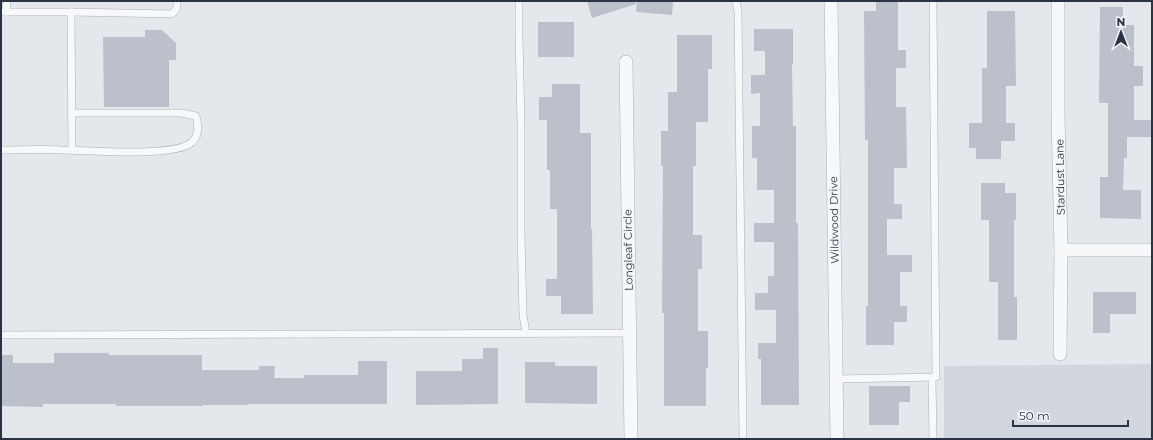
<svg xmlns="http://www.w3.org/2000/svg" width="1153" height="440" font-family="Montserrat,sans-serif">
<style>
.built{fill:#d2d6de}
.building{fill:#bbc0ca}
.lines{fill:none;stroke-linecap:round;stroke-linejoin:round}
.lane-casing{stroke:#a9aeb7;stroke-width:8}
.street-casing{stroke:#a9aeb7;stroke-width:14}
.lane{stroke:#f7f8fa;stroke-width:7}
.street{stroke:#f7f8fa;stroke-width:13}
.labels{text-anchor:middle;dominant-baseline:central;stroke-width:3;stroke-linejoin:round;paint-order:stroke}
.street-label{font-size:11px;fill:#2b3445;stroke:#f4f6f9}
</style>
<rect width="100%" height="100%" fill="#e4e7ec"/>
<path class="built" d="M 1152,364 L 1152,439 L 944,439 L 944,366 Z"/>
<g class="building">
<path d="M 587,1 L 635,1 L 636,4 L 592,18 Z"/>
<path d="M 637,1 L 673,1 L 672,15 L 636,12 Z"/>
<path d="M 876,1 L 898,1 L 898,50 L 906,50 L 906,68 L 896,68 L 896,107 L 906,107 L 907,168 L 894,168 L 894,204 L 902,204 L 902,219 L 887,219 L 887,255 L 912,255 L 912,272 L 900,272 L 900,306 L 907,306 L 907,322 L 894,322 L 894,345 L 866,345 L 866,306 L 868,306 L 868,140 L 865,140 L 864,11 L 876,11 Z"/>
<path d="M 1100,7 L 1123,7 L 1123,25 L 1134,25 L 1134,66 L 1143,66 L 1143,86 L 1134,86 L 1134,120 L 1151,120 L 1151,137 L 1127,137 L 1127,158 L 1124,158 L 1123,190 L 1141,190 L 1141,219 L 1100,218 L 1100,177 L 1108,177 L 1108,103 L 1099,103 Z"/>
<path d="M 987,11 L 1015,11 L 1016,86 L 1006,86 L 1006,123 L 1015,123 L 1015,141 L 1001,141 L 1001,159 L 976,159 L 976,148 L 969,148 L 969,123 L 982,123 L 982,68 L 987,68 Z"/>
<rect x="538" y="22" width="36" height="35"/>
<path d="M 754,29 L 793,29 L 793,64 L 792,64 L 793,126 L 796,126 L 796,223 L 798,223 L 799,405 L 761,405 L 761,359 L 758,359 L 758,343 L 776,343 L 776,310 L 755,310 L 755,293 L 768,293 L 768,276 L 774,276 L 774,242 L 754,242 L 754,223 L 774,223 L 774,190 L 757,190 L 757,158 L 752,158 L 752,126 L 760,126 L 760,93 L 751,94 L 751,75 L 765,75 L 765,51 L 754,51 Z"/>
<path d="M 145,30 L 162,30 L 176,43 L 176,60 L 169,60 L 169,107 L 104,107 L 103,37 L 145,37 Z"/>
<path d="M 677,35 L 712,35 L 712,69 L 708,69 L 708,122 L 696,122 L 696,166 L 693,166 L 693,235 L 702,235 L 702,269 L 698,269 L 698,331 L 708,331 L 708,368 L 706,368 L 706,406 L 664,406 L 664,313 L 662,313 L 663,166 L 661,166 L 661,131 L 668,131 L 668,92 L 677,92 Z"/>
<path d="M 552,84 L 580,84 L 580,133 L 591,133 L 591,229 L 592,229 L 593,314 L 561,314 L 561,296 L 546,296 L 546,279 L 557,279 L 557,209 L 550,209 L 550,170 L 547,170 L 547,120 L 539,120 L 539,97 L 552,97 Z"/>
<path d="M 981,183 L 1005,183 L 1005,193 L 1016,193 L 1016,220 L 1014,220 L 1014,297 L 1017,297 L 1017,340 L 998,340 L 998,282 L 989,282 L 989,220 L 981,220 Z"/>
<path d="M 1093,292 L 1136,292 L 1136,314 L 1110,314 L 1110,333 L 1093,333 Z"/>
<path d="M 483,348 L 498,348 L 498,404 L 416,405 L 416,371 L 462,371 L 462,359 L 483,359 Z"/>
<path d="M 54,353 L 109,353 L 109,355 L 202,355 L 202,370 L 259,370 L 259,366 L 275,366 L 274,378 L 304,378 L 304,375 L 358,375 L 358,361 L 387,361 L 387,404 L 248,404 L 248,405 L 202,405 L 202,406 L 116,406 L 116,404 L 43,404 L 43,407 L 1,406 L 1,355 L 13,355 L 13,363 L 54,363 Z"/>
<path d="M 525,362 L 555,362 L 555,366 L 597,366 L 597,404 L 525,403 Z"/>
<path d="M 869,386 L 910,386 L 910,402 L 899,402 L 899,425 L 869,425 Z"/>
</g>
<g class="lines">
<defs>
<g id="lane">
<path d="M 519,1 L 519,37 L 521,124 L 521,234 L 523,315 L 526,333"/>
<path d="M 736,1 L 738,12 L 743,439"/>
<path d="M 1,12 L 71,12 L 72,150"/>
<path d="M 6,12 L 7,1"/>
<path d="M 71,12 L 172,14 L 177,8 L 177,1"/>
<path d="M 1,150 C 21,150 42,149 62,150 C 88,150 175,158 192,142 C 200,135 198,125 196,116 L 181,113 L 71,113"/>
<path d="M 1,335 L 630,333"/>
<path d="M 932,377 L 933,439"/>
<path d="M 837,379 L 936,377 L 933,1"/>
</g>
<g id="street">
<path d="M 831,1 L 837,439"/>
<path d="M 1058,1 L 1058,114 L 1061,250 L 1060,354"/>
<path d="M 626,62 L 631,439"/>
<path d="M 1061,250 L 1152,250"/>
</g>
</defs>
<use href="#lane" class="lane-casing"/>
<use href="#street" class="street-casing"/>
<use href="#lane" class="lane"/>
<use href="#street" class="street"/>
</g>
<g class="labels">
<g class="street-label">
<text transform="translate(1060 177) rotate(-91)">Stardust Lane</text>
<text transform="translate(834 220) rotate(-91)">Wildwood Drive</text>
<text transform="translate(628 250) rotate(-91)">Longleaf Circle</text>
</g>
</g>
<rect width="1153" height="440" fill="none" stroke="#2b3445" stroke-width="4"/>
<g transform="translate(1121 32)" stroke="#f4f6f9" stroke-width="3" paint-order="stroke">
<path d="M0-3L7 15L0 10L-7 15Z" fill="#2b3445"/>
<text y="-6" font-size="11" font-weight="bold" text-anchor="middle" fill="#2b3445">N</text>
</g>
<path d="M1013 420v6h115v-6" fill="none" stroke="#2b3445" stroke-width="2"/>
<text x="1019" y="420" font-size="12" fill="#2b3445" stroke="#f4f6f9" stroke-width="3" paint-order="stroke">50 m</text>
</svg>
